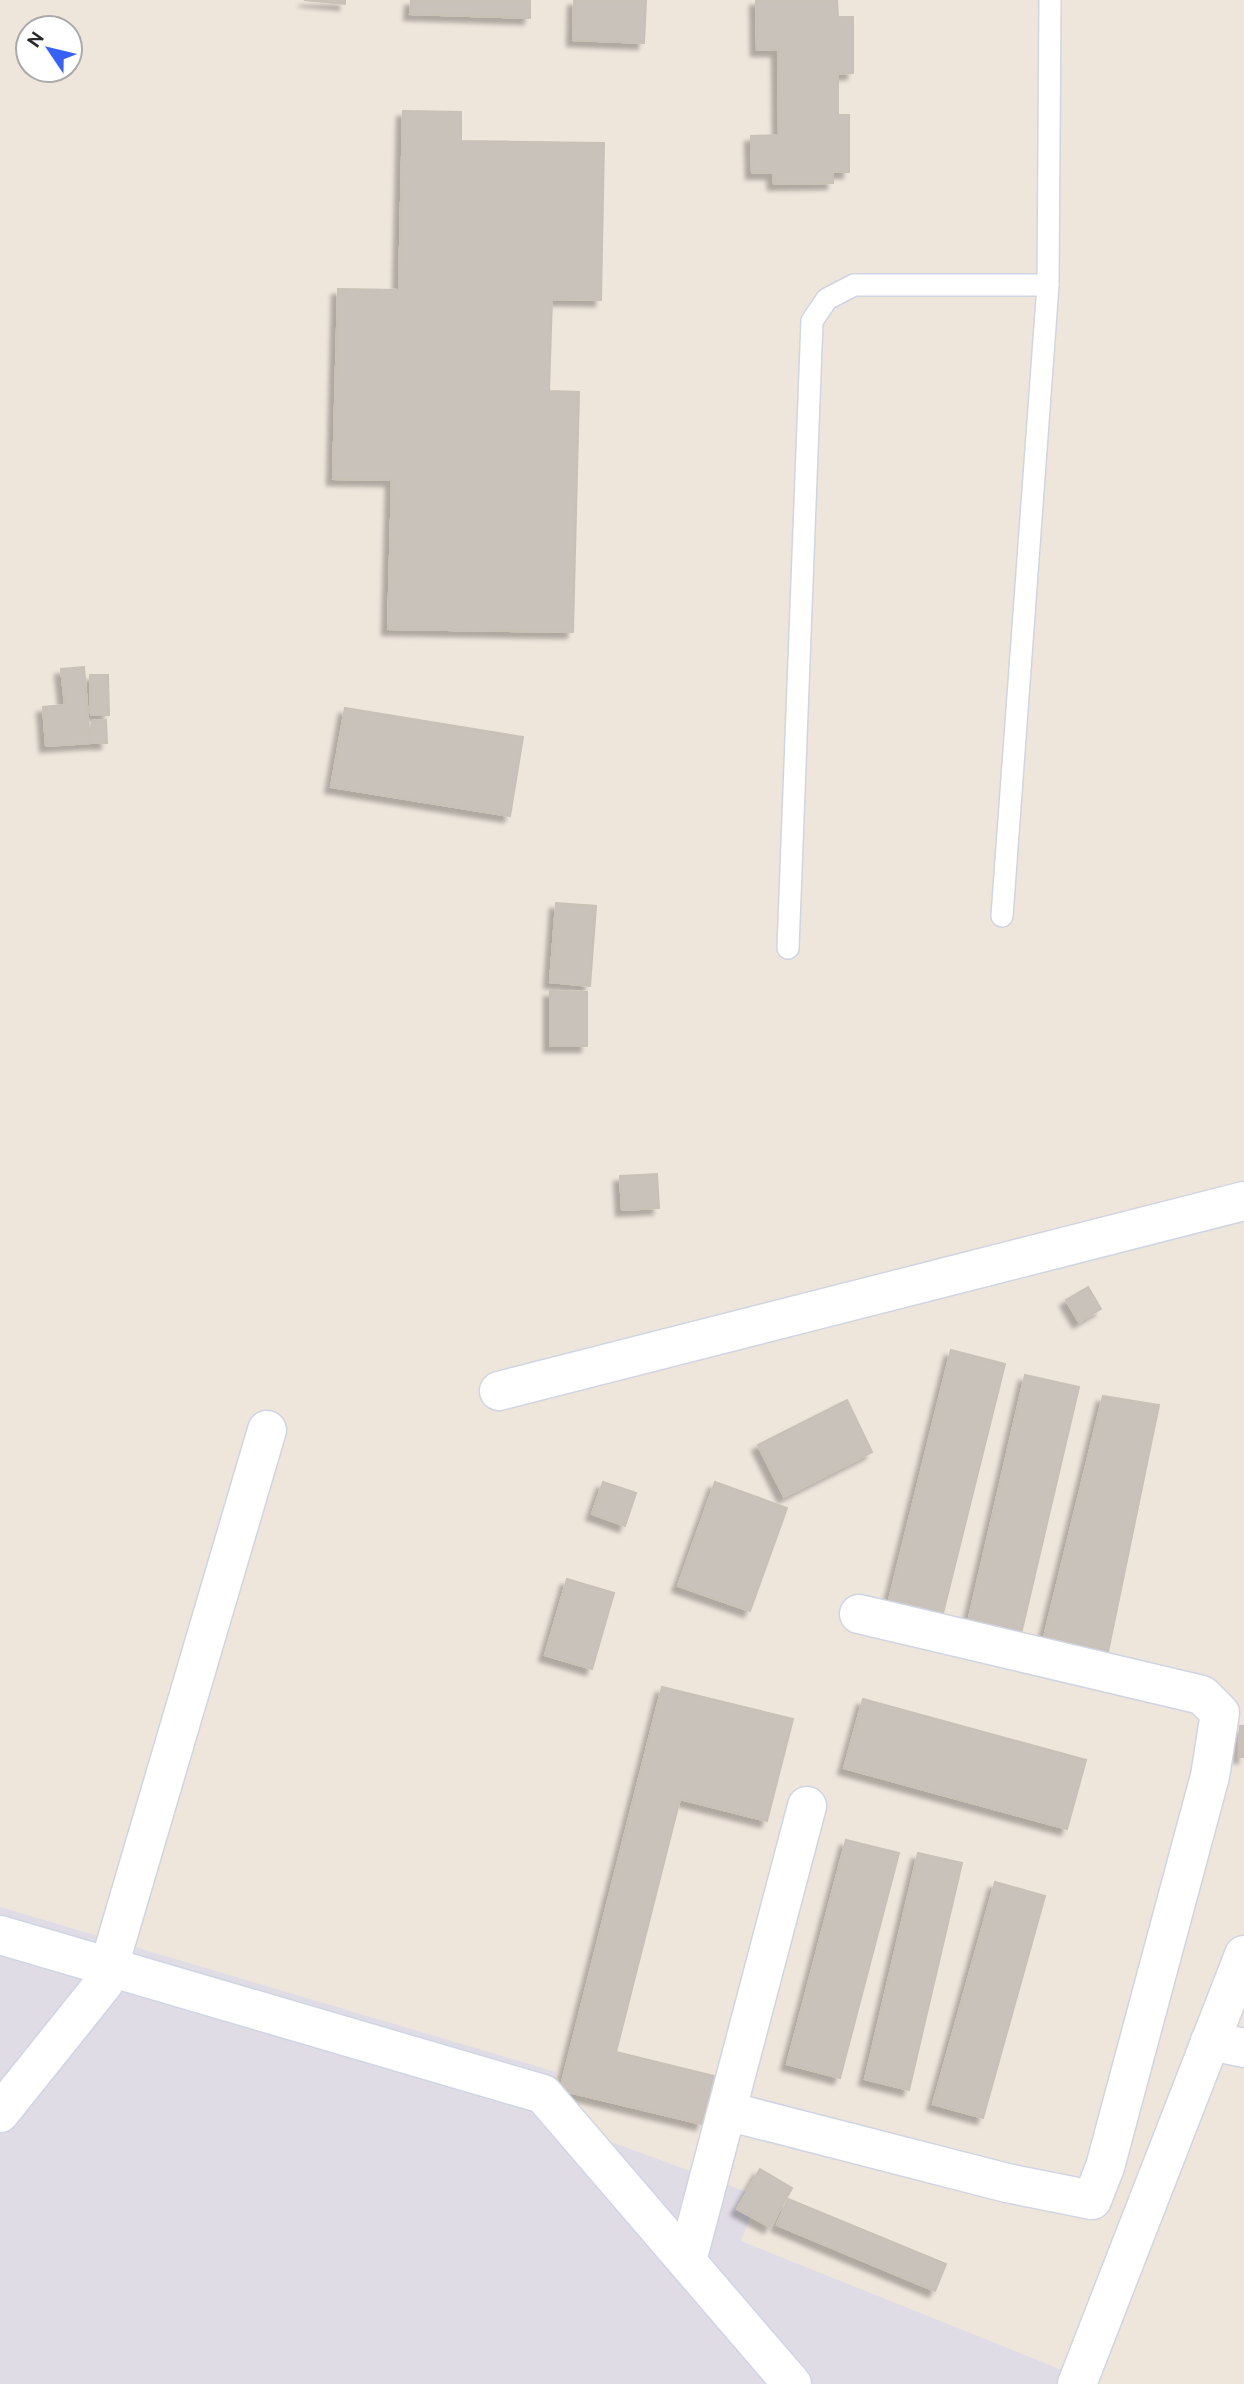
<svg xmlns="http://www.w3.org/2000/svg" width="1244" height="2384" font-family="Ubuntu,sans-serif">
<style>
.industrial{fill:#dfdce5}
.building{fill:#c9c2bb;stroke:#c9c1b5;stroke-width:2;filter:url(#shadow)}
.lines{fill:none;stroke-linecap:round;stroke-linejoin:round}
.lane-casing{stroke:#d0d5e4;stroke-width:24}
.street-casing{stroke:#d0d5e4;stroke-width:41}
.lane{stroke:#fff;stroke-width:21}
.street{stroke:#fff;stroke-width:38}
</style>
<defs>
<filter id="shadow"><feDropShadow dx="-6" dy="6" stdDeviation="2" flood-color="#0004"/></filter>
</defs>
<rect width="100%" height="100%" fill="#eee5db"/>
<path class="industrial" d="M 0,1907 L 556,2072 L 549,2119 L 758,2196 L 741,2241 L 1072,2374 L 1083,2384 L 0,2384 Z"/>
<g class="building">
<path d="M 304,0 L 345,0 L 345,4 Z"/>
<path d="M 411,0 L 530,0 L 530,18 L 410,14 Z"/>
<path d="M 574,0 L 646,0 L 644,43 L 573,40 Z"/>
<path d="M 756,0 L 837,0 L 838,17 L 853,17 L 853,73 L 838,74 L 838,115 L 849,115 L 849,172 L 833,172 L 833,183 L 774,184 L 773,173 L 752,173 L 751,136 L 779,135 L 778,50 L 757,50 Z"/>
<path d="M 403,111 L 461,112 L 461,141 L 604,143 L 601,300 L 552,299 L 549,391 L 579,392 L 573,632 L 388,629 L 392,480 L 333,479 L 338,289 L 399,290 Z"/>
<path d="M 84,667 L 90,743 L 46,746 L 43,707 L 65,705 L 61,669 Z"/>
<path d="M 90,675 L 108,675 L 109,715 L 91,715 Z"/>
<path d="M 345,708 L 523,737 L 510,816 L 331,787 Z"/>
<path d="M 106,720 L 107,743 L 90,743 L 92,721 Z"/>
<path d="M 556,903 L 596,906 L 590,986 L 550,982 Z"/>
<path d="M 550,991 L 587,992 L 587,1046 L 550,1046 Z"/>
<path d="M 657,1174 L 659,1208 L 622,1210 L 620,1176 Z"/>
<path d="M 1088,1287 L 1101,1309 L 1079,1322 L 1066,1300 Z"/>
<path d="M 951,1350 L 1005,1364 L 941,1621 L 887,1608 Z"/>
<path d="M 1025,1375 L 1079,1387 L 1021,1634 L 968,1622 Z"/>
<path d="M 1103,1396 L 1159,1405 L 1108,1652 L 1044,1637 Z"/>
<path d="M 847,1400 L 872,1452 L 784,1497 L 758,1445 Z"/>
<path d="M 603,1482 L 636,1493 L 625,1526 L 592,1514 Z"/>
<path d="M 715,1482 L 787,1508 L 750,1611 L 678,1586 Z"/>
<path d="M 567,1579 L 614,1593 L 592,1669 L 545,1655 Z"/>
<path d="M 662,1687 L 793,1719 L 767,1821 L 680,1799 L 616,2052 L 714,2076 L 702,2124 L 560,2090 Z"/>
<path d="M 863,1699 L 1086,1760 L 1067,1829 L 844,1768 Z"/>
<rect x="1240" y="1726" width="4" height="31"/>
<path d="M 846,1840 L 899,1853 L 840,2078 L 787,2064 Z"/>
<path d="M 918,1853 L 962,1863 L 909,2090 L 865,2079 Z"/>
<path d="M 995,1882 L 1045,1896 L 983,2118 L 933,2104 Z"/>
<path d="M 760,2169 L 792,2188 L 770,2227 L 737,2209 Z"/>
<path d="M 788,2199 L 946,2264 L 935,2291 L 777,2225 Z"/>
</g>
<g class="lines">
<defs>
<g id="lane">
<path d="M 1002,916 L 1048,285 L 1050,0"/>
<path d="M 788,948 L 812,321 L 827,299 L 854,285 L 1048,285"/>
</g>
<g id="street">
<path d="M 499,1391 L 1244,1201"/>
<path d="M 0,1935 L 543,2094 L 792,2384"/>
<path d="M 1210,2041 L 1244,2048"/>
<path d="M 727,2111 L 1007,2183 L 1092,2200 L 1105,2167 L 1210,1776 L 1220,1713 L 1202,1695 L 859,1614"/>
<path d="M 0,2113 L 104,1983 L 267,1430"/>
<path d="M 687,2261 L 807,1806"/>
<path d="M 1077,2384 L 1244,1955"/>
</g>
</defs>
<use href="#lane" class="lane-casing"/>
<use href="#street" class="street-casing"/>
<use href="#lane" class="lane"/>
<use href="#street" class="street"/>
</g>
<g transform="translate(49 49) rotate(305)"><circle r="33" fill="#ffffff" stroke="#aaaaaa" stroke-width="2"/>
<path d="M0-5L12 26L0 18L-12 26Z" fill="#3761ff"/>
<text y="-10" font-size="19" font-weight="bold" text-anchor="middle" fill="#2a2a2a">N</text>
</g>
</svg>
